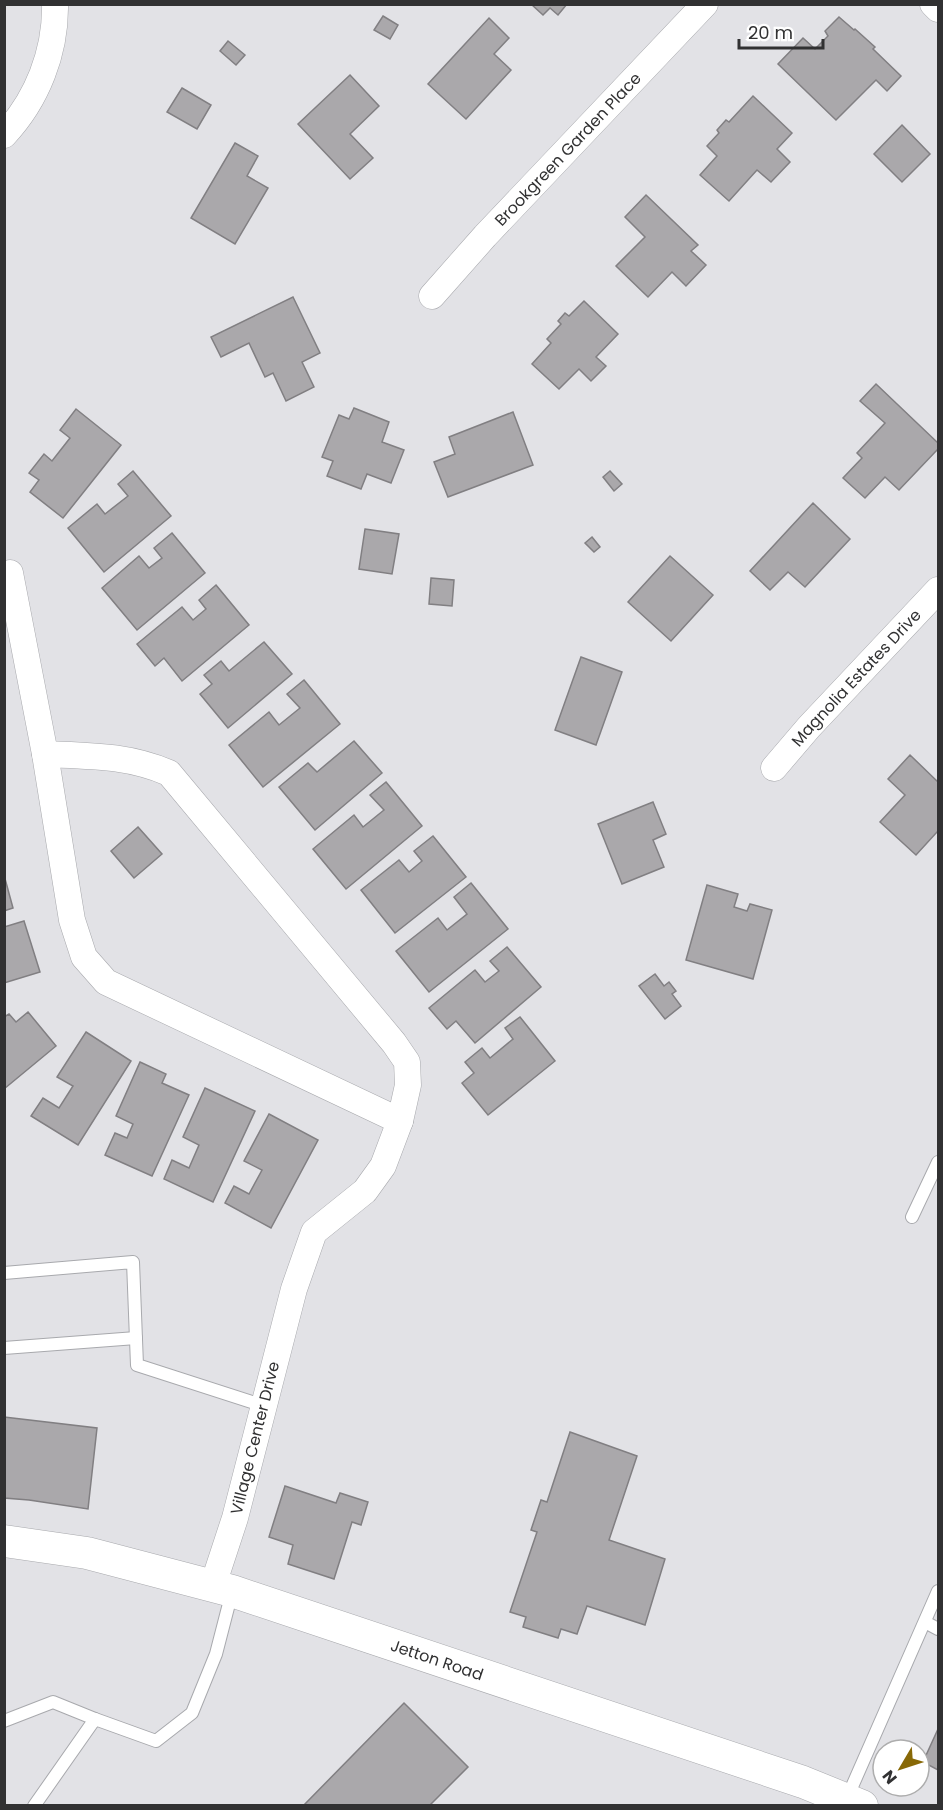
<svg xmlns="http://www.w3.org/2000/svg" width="943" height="1810" font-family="Poppins,sans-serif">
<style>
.building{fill:#aaa8ab;stroke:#817f82;stroke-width:1.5}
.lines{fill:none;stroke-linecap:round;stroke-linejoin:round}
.service-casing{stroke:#a8a9ad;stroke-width:14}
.minor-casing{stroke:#a8a9ad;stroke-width:27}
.tertiary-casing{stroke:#a8a9ad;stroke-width:33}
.service{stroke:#fff;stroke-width:12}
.minor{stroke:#fff;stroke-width:26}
.tertiary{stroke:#fff;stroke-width:32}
.labels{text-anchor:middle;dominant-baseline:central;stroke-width:5;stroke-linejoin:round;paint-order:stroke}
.street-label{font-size:16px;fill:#313132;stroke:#fff}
</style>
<rect width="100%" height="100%" fill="#e2e2e6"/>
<g class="building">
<path d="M 531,4 L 567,4 L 558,15 L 550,8 L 543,15 Z"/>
<path d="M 383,16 L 398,25 L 390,39 L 374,30 Z"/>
<path d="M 839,17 L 854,30 L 855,29 L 875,47 L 873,49 L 901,76 L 887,91 L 876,80 L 836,120 L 778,64 L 803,38 L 815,49 L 828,36 L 825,31 Z"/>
<path d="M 489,18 L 509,38 L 494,54 L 511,70 L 466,119 L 428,84 Z"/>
<path d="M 228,41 L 245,55 L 236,65 L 220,51 Z"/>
<path d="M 350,75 L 379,106 L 350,134 L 373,158 L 350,179 L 298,124 Z"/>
<path d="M 182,88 L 211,105 L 197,129 L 167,112 Z"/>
<path d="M 753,96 L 792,133 L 777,149 L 790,162 L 771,182 L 757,170 L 729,201 L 700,175 L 717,156 L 707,146 L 719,133 L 717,130 L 726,120 L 729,122 Z"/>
<path d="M 902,125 L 930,154 L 902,182 L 874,154 Z"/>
<path d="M 235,143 L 258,156 L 247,176 L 268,188 L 235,244 L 191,218 Z"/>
<path d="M 646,195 L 698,245 L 691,251 L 706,265 L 686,286 L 672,272 L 648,297 L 616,266 L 645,237 L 625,217 Z"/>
<path d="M 293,297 L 320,353 L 302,362 L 314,387 L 286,401 L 273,373 L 265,377 L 249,343 L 221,357 L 211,337 Z"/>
<path d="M 584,301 L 618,334 L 596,357 L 606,366 L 591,381 L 579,369 L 559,389 L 532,364 L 551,343 L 547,339 L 561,324 L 558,321 L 565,313 L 569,316 Z"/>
<path d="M 876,384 L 938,443 L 938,449 L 899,490 L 885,477 L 865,498 L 843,478 L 862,458 L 857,453 L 885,423 L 860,401 Z"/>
<path d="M 354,408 L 389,422 L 382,442 L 404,450 L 391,483 L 367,474 L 361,489 L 327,476 L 333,461 L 322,457 L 339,415 L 349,419 Z"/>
<path d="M 76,409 L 121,445 L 63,518 L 30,492 L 39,480 L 29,473 L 44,454 L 52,461 L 70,438 L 60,430 Z"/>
<path d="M 513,412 L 533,465 L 448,497 L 434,462 L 455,454 L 449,437 Z"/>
<path d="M 133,471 L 171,516 L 104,572 L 68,528 L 97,504 L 105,514 L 128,496 L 118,484 Z"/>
<path d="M 610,471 L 622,484 L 614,491 L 603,477 Z"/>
<path d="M 813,503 L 850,539 L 805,587 L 788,572 L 770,590 L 750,571 Z"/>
<path d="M 365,529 L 399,534 L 392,574 L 359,569 Z"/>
<path d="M 172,533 L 205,573 L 137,630 L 102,588 L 139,556 L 149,568 L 162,558 L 154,548 Z"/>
<path d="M 592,537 L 600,547 L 594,552 L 585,543 Z"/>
<path d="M 670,556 L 713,595 L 671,641 L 628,602 Z"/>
<path d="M 431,578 L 454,580 L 452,606 L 429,604 Z"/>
<path d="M 216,585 L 249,625 L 182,681 L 164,658 L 155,666 L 137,644 L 182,607 L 193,620 L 206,609 L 199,600 Z"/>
<path d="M 264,642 L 292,674 L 228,728 L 200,694 L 212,684 L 204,675 L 221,661 L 229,671 Z"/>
<path d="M 581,657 L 622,672 L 596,745 L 555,730 Z"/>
<path d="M 304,680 L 340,724 L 263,787 L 229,745 L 269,712 L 279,725 L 300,708 L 287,694 Z"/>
<path d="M 354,741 L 382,773 L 315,830 L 279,787 L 308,763 L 317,772 Z"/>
<path d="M 910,755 L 938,782 L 938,833 L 937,832 L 916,855 L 880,822 L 905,795 L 888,779 Z"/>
<path d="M 386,782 L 422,826 L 346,889 L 313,849 L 354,815 L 363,827 L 384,810 L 370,795 Z"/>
<path d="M 653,802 L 666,834 L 653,840 L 664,867 L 622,884 L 598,824 Z"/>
<path d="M 138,827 L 162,854 L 134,878 L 111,851 Z"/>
<path d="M 433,836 L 466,877 L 395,933 L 361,890 L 399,860 L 409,872 L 422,861 L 414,851 Z"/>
<path d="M 4,875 L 13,908 L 4,911 Z"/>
<path d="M 471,883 L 508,929 L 429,992 L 396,951 L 438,918 L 447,930 L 467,914 L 454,897 Z"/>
<path d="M 707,885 L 738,894 L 734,907 L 747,911 L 750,904 L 772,910 L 753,979 L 686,960 Z"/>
<path d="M 24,921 L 40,972 L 4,983 L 4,927 Z"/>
<path d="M 507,947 L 541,987 L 475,1043 L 456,1021 L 447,1029 L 429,1008 L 475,970 L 485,982 L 499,971 L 490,961 Z"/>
<path d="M 655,974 L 664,986 L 669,982 L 676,991 L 672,994 L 681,1006 L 665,1019 L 639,986 Z"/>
<path d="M 28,1012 L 56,1046 L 4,1089 L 4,1017 L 9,1014 L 16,1022 Z"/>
<path d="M 520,1017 L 555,1061 L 488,1115 L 462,1083 L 474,1073 L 465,1062 L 482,1048 L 490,1058 L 513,1039 L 505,1028 Z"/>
<path d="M 86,1032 L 131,1061 L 78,1145 L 31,1116 L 43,1098 L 59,1108 L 73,1086 L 57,1077 Z"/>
<path d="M 140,1062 L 166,1074 L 162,1083 L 189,1095 L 152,1176 L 105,1155 L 115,1133 L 127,1138 L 133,1124 L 116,1116 Z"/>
<path d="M 205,1088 L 255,1111 L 213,1202 L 164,1179 L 172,1160 L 189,1168 L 199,1145 L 183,1137 Z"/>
<path d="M 269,1114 L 318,1140 L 271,1228 L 225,1203 L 234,1186 L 249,1194 L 262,1170 L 244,1161 Z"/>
<path d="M 4,1417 L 97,1428 L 88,1509 L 29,1500 L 4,1498 Z"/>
<path d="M 570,1432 L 637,1456 L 609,1540 L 665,1559 L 645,1625 L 587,1606 L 577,1634 L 561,1629 L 558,1638 L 523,1627 L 526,1617 L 510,1612 L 537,1532 L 531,1530 L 541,1500 L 547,1502 Z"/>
<path d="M 285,1486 L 336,1503 L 340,1493 L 368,1502 L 361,1525 L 352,1522 L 334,1579 L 288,1564 L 293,1545 L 269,1537 Z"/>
<path d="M 404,1703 L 468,1767 L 429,1806 L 303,1806 Z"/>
<path d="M 938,1729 L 938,1770 L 923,1762 Z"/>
</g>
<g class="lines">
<defs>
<g id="service">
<path d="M 912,1217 L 938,1162"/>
<path d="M 4,1273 L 133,1262 L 137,1365 L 264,1406"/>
<path d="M 4,1348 L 136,1338"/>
<path d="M 925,1622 L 938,1629"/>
<path d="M 4,1721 L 53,1702 L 95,1719"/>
<path d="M 847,1798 L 938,1591"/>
<path d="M 34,1806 L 95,1719 L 156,1741 L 192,1713 L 216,1654 L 232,1592"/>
</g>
<g id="minor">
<path d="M 933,4 L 938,9"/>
<path d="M 4,135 C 37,100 56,52 55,4"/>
<path id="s1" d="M 432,296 L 485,236 L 705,4"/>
<path d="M 10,573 L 45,754 L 72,920 L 84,957 L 106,982 L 400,1121 L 383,1166 L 365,1191 L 314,1232 L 294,1289 L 235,1518 L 213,1585"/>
<path d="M 45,754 C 89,756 127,755 169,773 L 394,1043 L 407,1062 L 408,1085 L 400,1121"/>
<path id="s2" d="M 774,768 L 809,727 L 938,590"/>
</g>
<g id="tertiary">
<path id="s3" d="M 4,1541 L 87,1553 L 232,1591 L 803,1782 L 862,1806"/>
</g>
</defs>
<use href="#service" class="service-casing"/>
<use href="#minor" class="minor-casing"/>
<use href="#tertiary" class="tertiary-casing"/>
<use href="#service" class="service"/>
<use href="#minor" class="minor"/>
<use href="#tertiary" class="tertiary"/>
</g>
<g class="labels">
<g class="street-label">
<text stroke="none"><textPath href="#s1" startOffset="200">Brookgreen Garden Place</textPath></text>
<text stroke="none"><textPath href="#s2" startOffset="122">Magnolia Estates Drive</textPath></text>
<text transform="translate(255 1438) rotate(-76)">Village Center Drive</text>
<text stroke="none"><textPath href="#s3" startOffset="450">Jetton Road</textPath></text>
</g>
</g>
<rect width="943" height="1810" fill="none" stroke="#313132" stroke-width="12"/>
<g transform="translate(901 1768) rotate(231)"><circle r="28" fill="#ffffff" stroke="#adadad" stroke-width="1.5"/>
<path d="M0-4.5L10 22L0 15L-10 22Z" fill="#886907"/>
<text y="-9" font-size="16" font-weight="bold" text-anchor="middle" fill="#313132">N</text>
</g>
<path d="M739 39v9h84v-9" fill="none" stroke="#313132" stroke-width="3"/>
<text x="748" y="39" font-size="18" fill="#313132" stroke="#ffffff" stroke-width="4.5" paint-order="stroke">20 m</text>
</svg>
